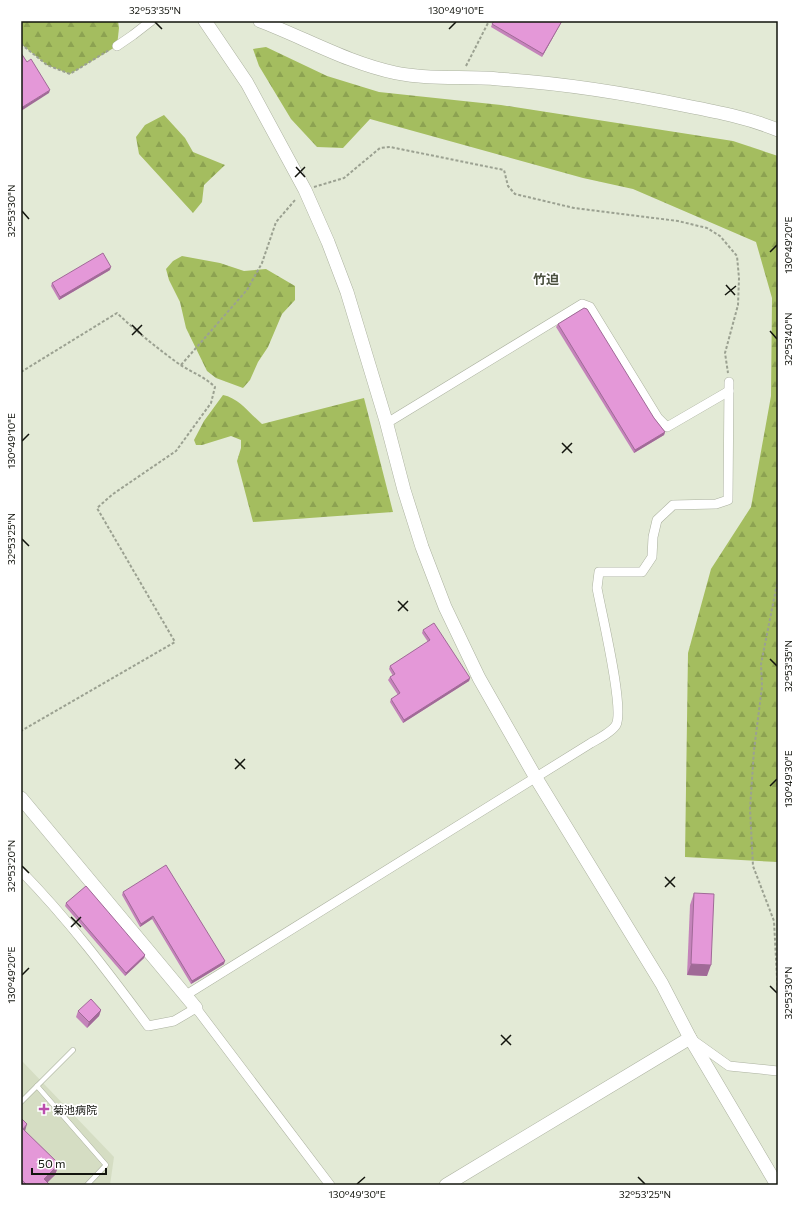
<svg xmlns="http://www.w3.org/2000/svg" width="799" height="1206" font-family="Commissioner,'Noto Sans JP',sans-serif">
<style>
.built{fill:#d5ddc3}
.forest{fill:url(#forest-firs)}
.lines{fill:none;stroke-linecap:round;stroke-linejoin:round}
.lane-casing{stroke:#abb19f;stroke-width:5.5}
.street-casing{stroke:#abb19f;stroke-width:10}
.secondary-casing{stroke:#abb19f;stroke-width:14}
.path{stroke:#9ba191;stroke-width:2;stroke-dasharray:3 2;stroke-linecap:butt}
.lane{stroke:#fff;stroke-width:4.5}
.street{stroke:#fff;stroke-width:9}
.secondary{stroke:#fff;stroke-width:13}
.wall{fill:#c483ba}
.shaded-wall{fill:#a06a97}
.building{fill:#e498d8;stroke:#a06a97}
.ticks{fill:none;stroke:#12140d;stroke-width:1.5}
.poi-dot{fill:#bb4ead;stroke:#fff;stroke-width:1.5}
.labels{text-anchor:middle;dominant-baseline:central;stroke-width:3.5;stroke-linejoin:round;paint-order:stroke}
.poi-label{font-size:11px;fill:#12140d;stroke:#fff;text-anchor:start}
.quarter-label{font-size:13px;font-weight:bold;fill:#4a503f;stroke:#fff}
.neatline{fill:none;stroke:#12140d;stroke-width:1.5}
.ticks-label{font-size:10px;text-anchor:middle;fill:#12140d}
</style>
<defs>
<pattern id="forest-firs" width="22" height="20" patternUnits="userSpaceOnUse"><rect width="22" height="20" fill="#a4bd5f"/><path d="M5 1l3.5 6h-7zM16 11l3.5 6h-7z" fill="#8ca251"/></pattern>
</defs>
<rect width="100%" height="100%" fill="#e3ead6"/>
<path class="built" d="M 21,1060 L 114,1157 L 110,1185 L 21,1185 Z"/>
<g class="forest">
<path d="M 21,21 L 118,21 L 119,28 L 117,46 L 70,74 L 47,65 L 21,44 Z"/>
<path d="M 266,47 L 327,76 L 379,92 L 501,105 L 733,141 L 778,156 L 778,862 L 685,857 L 688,653 L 711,569 L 751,507 L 771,396 L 772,298 L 756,242 L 633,189 L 583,178 L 370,119 L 343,148 L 317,147 L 291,119 L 259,66 L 253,49 Z"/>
<path d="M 164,115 L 185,138 L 193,152 L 225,165 L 204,185 L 202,202 L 193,213 L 139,154 L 136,137 L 145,125 Z"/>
<path d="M 182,256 L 220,263 L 244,271 L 266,269 L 295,286 L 295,300 L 282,314 L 268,347 L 258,362 L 250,380 L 243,388 L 216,378 L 207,371 L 186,328 L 180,302 L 169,280 L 166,269 L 173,261 Z"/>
<path d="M 223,395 C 239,398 250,414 262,424 L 364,398 L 393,512 L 253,522 L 237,461 L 241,448 L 241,440 L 231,436 L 202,445 L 196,445 L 194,440 L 204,421 Z"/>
</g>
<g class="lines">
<defs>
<g id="lane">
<path d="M 37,1086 L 106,1165 L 87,1185"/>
<path d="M 21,1102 L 73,1050"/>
</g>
<g id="street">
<path d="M 117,46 L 133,35 L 151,21"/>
<path d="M 387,423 L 582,304 L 590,307 L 658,418 L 667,427 L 729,391"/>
<path d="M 21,871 C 68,919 108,972 148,1026 L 174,1021 L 196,1008 L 330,1185"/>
<path d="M 186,995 L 591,743 C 598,739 612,732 616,725 C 625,709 601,611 597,588 L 599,572 L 642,572 L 652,557 L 653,537 L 657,520 L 673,505 L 716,504 L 728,500 L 729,382"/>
<path d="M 694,1041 L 729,1066 L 778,1071"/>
</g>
<g id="secondary">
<path d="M 205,21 L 247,83 L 305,190 L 328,242 L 347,292 L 386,421 L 404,490 L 422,547 L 445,607 L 479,678 L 536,778 L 662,984 L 690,1038 L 777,1185"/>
<path d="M 260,21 C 305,38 348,63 396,73 C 430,80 464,76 498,79 C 562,83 625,93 687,106 C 718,112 749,118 778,130"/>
<path d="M 21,798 L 196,1008"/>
<path d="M 446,1185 L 690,1038"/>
</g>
</defs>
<use href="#lane" class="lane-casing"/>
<use href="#street" class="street-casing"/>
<use href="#secondary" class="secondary-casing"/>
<g class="path">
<path d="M 21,44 L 47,65 L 70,74 L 109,50"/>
<path d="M 466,66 L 489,21"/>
<path d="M 314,187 L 344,178 L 380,148 L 390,147 L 504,170 L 508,186 L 515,194 L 574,208 L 678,221 L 707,228 L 720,236 L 737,256 L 739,278 L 738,305 L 725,353 L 728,373"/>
<path d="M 181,365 L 247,290 L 262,263 L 276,222 L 296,199"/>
<path d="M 21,372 L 117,313 C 137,332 157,348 179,364 C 191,372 205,377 215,387 L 211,403 L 176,451 L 113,494 L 97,508 L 175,642 L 21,731"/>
<path d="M 778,579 L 761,664 L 762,687 L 754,750 L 750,809 L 753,866 L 774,921 L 778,996"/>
</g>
<use href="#lane" class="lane"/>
<use href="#street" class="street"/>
<use href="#secondary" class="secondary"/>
</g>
<g class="wall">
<path d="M 562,21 L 542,57 L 491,27 L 492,24 Z"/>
<path d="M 110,270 L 59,300 L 51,286 L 52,283 Z"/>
<path d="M 558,324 L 654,418 L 665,432 L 664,435 L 634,453 L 556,327 Z"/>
<path d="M 423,630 L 470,678 L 469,681 L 403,723 L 390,702 L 391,699 L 398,695 L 388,680 L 390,677 L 393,676 L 389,669 L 390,666 L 428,642 L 422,633 Z"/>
<path d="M 123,892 L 224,964 L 191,984 L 152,919 L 140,927 L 122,895 Z"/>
<path d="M 694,893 L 707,976 L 687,975 L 690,905 Z"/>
<path d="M 66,903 L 145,955 L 144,958 L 125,976 L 65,906 Z"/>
<path d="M 101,1010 L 99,1016 L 87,1028 L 76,1017 L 78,1011 Z"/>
<path d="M 21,1118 L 25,1131 L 59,1164 L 55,1175 L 47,1182 L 50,1185 L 21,1185 Z"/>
</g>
<g class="shaded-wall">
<path d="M 562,21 L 542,57 L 543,54 Z"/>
<path d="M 50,90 L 49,93 L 21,111 L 21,108 Z"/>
<path d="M 111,267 L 110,270 L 59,300 L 60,297 Z"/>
<path d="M 665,432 L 664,435 L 634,453 L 635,450 Z"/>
<path d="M 470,678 L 469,681 L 403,723 L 404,720 Z"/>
<path d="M 153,916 L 152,919 L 140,927 L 141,924 Z"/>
<path d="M 145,955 L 144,958 L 125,976 L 126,973 Z"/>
<path d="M 225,961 L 224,964 L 191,984 L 192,981 Z"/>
<path d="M 691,964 L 711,965 L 707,976 L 687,975 Z"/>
<path d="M 101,1010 L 99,1016 L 87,1028 L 89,1022 Z"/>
<path d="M 27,1124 L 24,1135 L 23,1129 Z"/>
<path d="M 59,1164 L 55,1175 L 45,1185 L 44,1179 Z"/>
</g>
<g class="building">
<path d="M 494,21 L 562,21 L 543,54 L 492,24 Z"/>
<path d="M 21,53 L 27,62 L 31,59 L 50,90 L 21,108 Z"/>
<path d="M 103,253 L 111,267 L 60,297 L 52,283 Z"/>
<path d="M 584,308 L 587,309 L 654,418 L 665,432 L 635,450 L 558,324 Z"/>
<path d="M 434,623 L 470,678 L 404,720 L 391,699 L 400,693 L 390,677 L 395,674 L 390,666 L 430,640 L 423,630 Z"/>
<path d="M 166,865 L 225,961 L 192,981 L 153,916 L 141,924 L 123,892 Z"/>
<path d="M 86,886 L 145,955 L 126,973 L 66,903 Z"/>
<path d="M 694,893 L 714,894 L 711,965 L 691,964 Z"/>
<path d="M 91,999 L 101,1010 L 89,1022 L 78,1011 Z"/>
<path d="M 21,1118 L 27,1124 L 23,1129 L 59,1164 L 44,1179 L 50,1185 L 27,1185 L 21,1179 Z"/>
</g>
<path class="ticks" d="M 155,22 L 162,29M 449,29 L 456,22M 296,167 L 305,177M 295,177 L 305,167M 22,211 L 29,219M 770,252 L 777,245M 726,285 L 735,295M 725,295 L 736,286M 132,325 L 142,335M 770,331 L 777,339M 132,335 L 142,325M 22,441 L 29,434M 562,443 L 572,453M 562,453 L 572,443M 22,539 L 29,546M 398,601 L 408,611M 398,611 L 408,601M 770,659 L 777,666M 235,759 L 245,769M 235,769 L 245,759M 770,786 L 777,779M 22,866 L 29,873M 665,877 L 675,887M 665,887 L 675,877M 71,917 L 81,927M 71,927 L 81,917M 22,975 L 29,968M 770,986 L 777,993M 501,1035 L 511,1045M 501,1045 L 511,1035M 638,1177 L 645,1184M 357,1184 L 365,1177"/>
<path class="poi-dot" d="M42 1103h4v4h4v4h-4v4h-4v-4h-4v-4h4z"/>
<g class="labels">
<g class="poi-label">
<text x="53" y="1109">菊池病院</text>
</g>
<g class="quarter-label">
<text x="546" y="279">竹迫</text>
</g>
</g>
<rect width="799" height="1206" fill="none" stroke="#ffffff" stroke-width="44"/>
<path d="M32 1168v6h74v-6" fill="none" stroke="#12140d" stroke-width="2"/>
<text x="38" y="1168" font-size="12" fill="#12140d" stroke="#ffffff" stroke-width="3" paint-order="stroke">50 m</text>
<rect x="22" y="22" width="755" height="1162" class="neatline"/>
<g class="ticks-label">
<text x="155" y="14">32°53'35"N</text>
<text x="456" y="14">130°49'10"E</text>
<text transform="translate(11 211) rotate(-90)" y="4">32°53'30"N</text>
<text transform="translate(788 245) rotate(-90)" y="4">130°49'20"E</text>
<text transform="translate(788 339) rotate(-90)" y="4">32°53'40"N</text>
<text transform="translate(11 441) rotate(-90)" y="4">130°49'10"E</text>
<text transform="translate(11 539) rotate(-90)" y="4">32°53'25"N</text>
<text transform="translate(788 666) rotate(-90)" y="4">32°53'35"N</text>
<text transform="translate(788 779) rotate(-90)" y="4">130°49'30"E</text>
<text transform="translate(11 866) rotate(-90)" y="4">32°53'20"N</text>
<text transform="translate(11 975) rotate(-90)" y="4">130°49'20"E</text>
<text transform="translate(788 993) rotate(-90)" y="4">32°53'30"N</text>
<text x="357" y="1198">130°49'30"E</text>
<text x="645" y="1198">32°53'25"N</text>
</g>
</svg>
